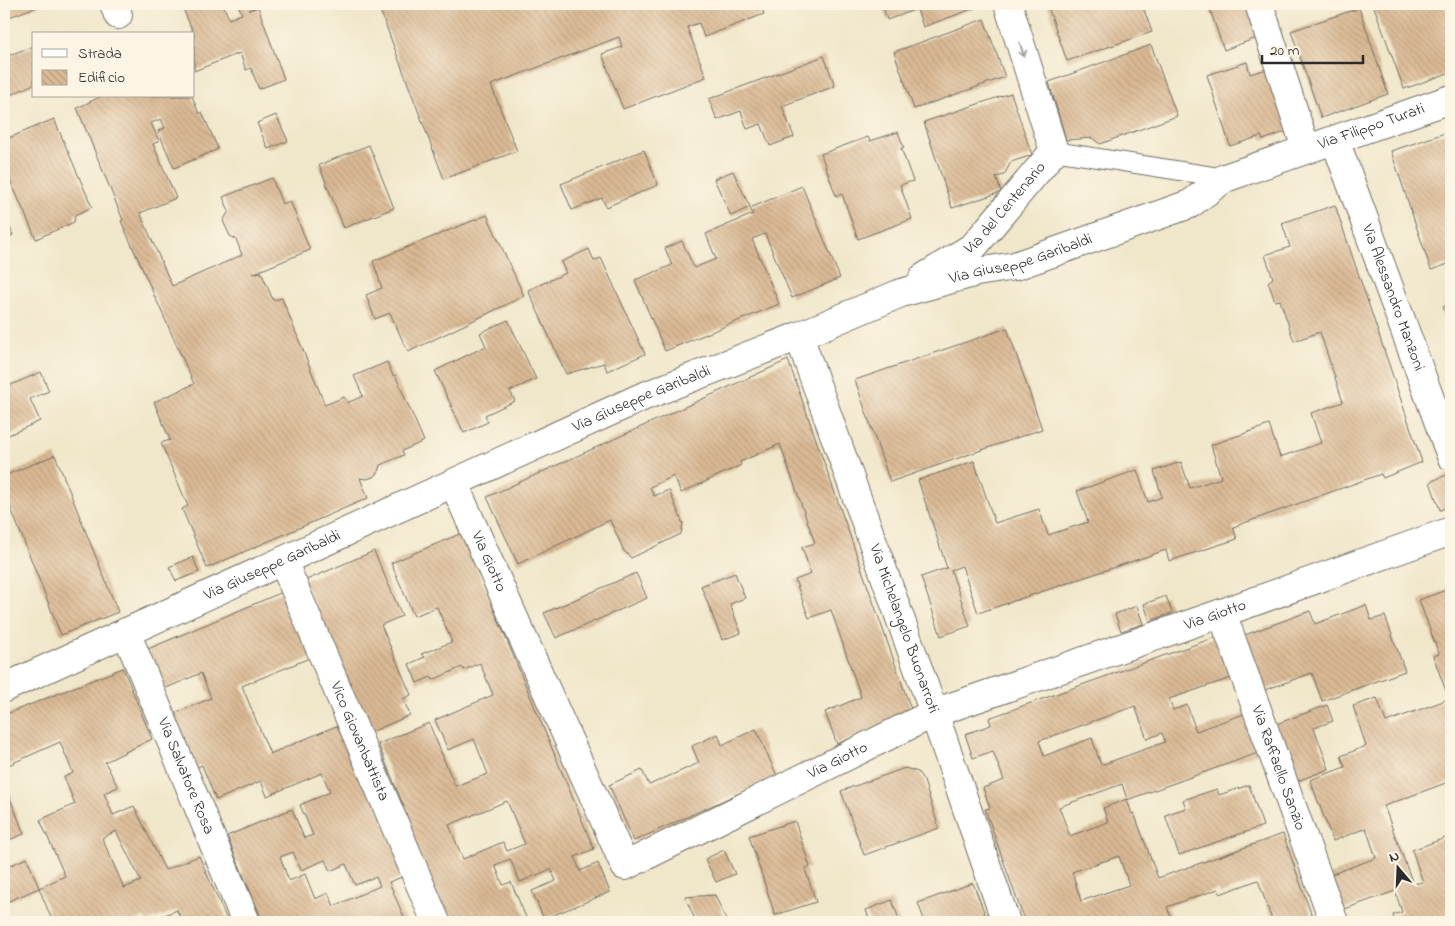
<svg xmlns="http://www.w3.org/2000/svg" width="1455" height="926" font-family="'Indie Flower',sans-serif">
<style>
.building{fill:url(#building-back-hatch);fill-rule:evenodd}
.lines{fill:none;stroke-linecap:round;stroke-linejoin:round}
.lane-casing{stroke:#706d63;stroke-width:20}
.street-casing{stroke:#706d63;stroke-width:30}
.lane{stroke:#fff;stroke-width:18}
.street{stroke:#fff;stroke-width:28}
.oneway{stroke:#a0a0a0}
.labels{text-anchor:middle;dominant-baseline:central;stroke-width:4;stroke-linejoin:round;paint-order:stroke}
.street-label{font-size:16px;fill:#2b2b2b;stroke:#fcf5e5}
</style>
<defs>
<pattern id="building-back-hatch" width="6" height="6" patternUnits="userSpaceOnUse" patternTransform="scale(1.25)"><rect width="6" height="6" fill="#dab994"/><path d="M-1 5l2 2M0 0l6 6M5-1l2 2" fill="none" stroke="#bb9f80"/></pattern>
</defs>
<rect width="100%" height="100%" fill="#fcf5e5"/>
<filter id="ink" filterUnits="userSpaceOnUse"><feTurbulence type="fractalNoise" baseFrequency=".02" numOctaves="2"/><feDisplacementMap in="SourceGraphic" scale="10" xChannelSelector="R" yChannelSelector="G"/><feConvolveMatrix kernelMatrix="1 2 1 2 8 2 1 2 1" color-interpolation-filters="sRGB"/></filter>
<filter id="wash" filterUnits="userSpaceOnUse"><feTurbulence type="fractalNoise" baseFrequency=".0096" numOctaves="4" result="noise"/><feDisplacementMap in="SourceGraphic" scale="20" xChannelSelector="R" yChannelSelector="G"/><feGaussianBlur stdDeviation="1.12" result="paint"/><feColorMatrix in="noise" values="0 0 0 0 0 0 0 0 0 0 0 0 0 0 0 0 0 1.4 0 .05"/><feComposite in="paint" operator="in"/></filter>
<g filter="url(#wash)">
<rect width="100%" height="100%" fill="#f0e7ca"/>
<g id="blocks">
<g class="building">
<path d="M 4,4 L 44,4 L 4,19 Z"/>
<path d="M 181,4 L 223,4 L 229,19 L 242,14 L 238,4 L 260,4 L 260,5 L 249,10 L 258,7 L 284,79 L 259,89 L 251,68 L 246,70 L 240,53 L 194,71 L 194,34 Z"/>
<path d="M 398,4 L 760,4 L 764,14 L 704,37 L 699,23 L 687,27 L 706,77 L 623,109 L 602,54 L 622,47 L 619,37 L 491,85 L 517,151 L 444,179 L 380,10 Z"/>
<path d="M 882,4 L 983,4 L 983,5 L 923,27 L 917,9 L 887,20 Z"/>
<path d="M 1047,4 L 1142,4 L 1152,32 L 1067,61 Z"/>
<path d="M 1208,4 L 1250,4 L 1262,36 L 1224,50 Z"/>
<path d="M 1373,4 L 1451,4 L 1451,72 L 1404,89 Z"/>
<path d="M 1359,8 L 1388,94 L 1321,118 L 1291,31 Z"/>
<path d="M 984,19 L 1005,77 L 914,109 L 894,52 Z"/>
<path d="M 1151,45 L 1177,116 L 1100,144 L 1092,138 L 1066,140 L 1049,82 Z"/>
<path d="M 34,46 L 34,84 L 4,98 L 4,57 Z"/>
<path d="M 824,56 L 835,86 L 782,106 L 794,137 L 770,146 L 761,124 L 747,129 L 741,111 L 717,120 L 709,99 Z"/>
<path d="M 1247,62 L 1250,74 L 1274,67 L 1289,123 L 1285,132 L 1263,140 L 1261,136 L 1230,146 L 1207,75 Z"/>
<path d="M 1011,93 L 1032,155 L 1011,162 L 1004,175 L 996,177 L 1001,192 L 952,208 L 924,122 Z"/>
<path d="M 102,96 L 192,96 L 199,114 L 202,112 L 218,149 L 174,168 L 158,131 L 165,128 L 161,119 L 151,123 L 159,141 L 153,144 L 176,198 L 140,213 L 172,286 L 242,255 L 236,239 L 230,236 L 223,221 L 229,211 L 223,197 L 272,178 L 282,204 L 290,201 L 310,250 L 252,274 L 261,272 L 273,300 L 282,298 L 325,405 L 344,397 L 347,403 L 363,396 L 354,376 L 387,362 L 393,376 L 395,375 L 424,441 L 402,451 L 404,455 L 380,465 L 378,472 L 373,477 L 367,479 L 360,478 L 368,498 L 207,568 L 182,509 L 188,506 L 161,443 L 170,440 L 154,402 L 194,384 L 121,221 L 123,220 L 77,108 Z"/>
<path d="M 276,115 L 288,141 L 268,149 L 257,123 Z"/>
<path d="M 54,119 L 92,207 L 75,215 L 74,222 L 36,239 L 4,166 L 4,140 Z"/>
<path d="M 1451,131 L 1451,263 L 1431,270 L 1391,151 Z"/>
<path d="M 898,132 L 904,148 L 901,148 L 913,181 L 900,185 L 912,219 L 858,239 L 842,194 L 836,196 L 821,154 L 868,137 L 870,141 Z"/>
<path d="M 369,145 L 394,208 L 344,228 L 319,165 Z"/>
<path d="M 644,150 L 658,185 L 606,207 L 602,198 L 572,210 L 561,184 Z"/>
<path d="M 733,171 L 750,207 L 731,216 L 714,179 Z"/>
<path d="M 802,186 L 840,278 L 792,298 L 765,234 L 752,239 L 779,304 L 665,351 L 635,280 L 672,265 L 665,248 L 682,241 L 694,268 L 716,259 L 706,234 L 753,214 L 750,208 Z"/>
<path d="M 1335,205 L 1422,462 L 1383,478 L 1381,474 L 1233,527 L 1237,539 L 1169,561 L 1166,550 L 978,613 L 962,566 L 951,570 L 970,626 L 941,636 L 921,577 L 947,568 L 918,480 L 974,461 L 995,523 L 1039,509 L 1048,535 L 1088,522 L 1077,491 L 1137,470 L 1148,502 L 1162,497 L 1154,471 L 1181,462 L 1190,488 L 1221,478 L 1211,445 L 1269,425 L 1280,457 L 1321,443 L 1311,413 L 1343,402 L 1320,332 L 1294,341 L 1280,300 L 1275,301 L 1268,282 L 1273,278 L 1265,255 L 1290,247 L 1282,223 Z"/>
<path d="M 4,213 L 13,235 L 4,239 Z"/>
<path d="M 487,215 L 524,296 L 408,352 L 390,313 L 375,319 L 366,295 L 382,288 L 373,261 Z"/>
<path d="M 589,249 L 594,261 L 601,258 L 645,354 L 607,371 L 604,363 L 566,374 L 528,290 L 566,273 L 561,262 Z"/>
<path d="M 1451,304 L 1451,329 L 1443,307 Z"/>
<path d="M 508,320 L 536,379 L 510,391 L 515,401 L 485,415 L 488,422 L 464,433 L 435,371 L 486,346 L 480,333 Z"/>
<path d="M 1007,328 L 1042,429 L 890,482 L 855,380 Z"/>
<path d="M 788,360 L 912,712 L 837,744 L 825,712 L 861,697 L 831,610 L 809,618 L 795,580 L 811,574 L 802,547 L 815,543 L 780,444 L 740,462 L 741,465 L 681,493 L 674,476 L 650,487 L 654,496 L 669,490 L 683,524 L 681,534 L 631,558 L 624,551 L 610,520 L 518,564 L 487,497 Z"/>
<path d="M 41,372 L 49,391 L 30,399 L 40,421 L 4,437 L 4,388 Z"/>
<path d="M 55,455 L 118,612 L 61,635 L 4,491 L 4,476 Z"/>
<path d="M 1451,473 L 1451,506 L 1440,510 L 1430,482 Z"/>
<path d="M 462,533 L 594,849 L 575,857 L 580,871 L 598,863 L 610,892 L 544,919 L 532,891 L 556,881 L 551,869 L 520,882 L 510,859 L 495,865 L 503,885 L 511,882 L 528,922 L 448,922 L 400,808 L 404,807 L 378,744 L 429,723 L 455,786 L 488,774 L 474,739 L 448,750 L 435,720 L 493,695 L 480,663 L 464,670 L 462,667 L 433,680 L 431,677 L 417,683 L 409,664 L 425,657 L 421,654 L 452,642 L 437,607 L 414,616 L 391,563 ZM 507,801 L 525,844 L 507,851 L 503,842 L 463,859 L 449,825 Z"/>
<path d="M 374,551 L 402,616 L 381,625 L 411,695 L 403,699 L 410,715 L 369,733 L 304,581 Z"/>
<path d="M 193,557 L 199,572 L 176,581 L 169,567 Z"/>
<path d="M 636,573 L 647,598 L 556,638 L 544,613 Z"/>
<path d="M 735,573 L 745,598 L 730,604 L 741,633 L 722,640 L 701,586 Z"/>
<path d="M 1451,588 L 1451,781 L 1384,806 L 1413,884 L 1423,882 L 1412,850 L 1448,837 L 1451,844 L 1451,922 L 1395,922 L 1393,915 L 1402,912 L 1395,891 L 1342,910 L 1329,875 L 1376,858 L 1366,828 L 1333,841 L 1310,780 L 1345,767 L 1341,756 L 1366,746 L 1353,706 L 1377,698 L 1386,722 L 1449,699 L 1433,656 L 1439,654 L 1419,600 Z"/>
<path d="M 285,591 L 312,657 L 242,686 L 270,754 L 336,726 L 347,730 L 407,875 L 389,882 L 406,922 L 263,922 L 227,836 L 292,809 L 304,838 L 313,835 L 300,805 L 330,792 L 322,773 L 267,796 L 261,781 L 216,800 L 202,765 L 196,768 L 174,714 L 211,698 L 201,673 L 164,689 L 148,649 ZM 293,852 L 301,870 L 325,860 L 330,871 L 346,864 L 355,885 L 376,877 L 380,886 L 334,906 L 328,893 L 315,899 L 305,874 L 289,881 L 280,857 Z"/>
<path d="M 1166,596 L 1172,613 L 1150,621 L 1144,604 Z"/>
<path d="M 1366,605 L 1371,620 L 1385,616 L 1405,671 L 1322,701 L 1312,673 L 1262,691 L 1242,636 L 1310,611 L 1315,624 Z"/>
<path d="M 1137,606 L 1143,624 L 1121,631 L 1115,614 Z"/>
<path d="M 1216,637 L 1231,678 L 1169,699 L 1173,710 L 1187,705 L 1196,731 L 1244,714 L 1258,753 L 1127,800 L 1132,814 L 1134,813 L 1158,878 L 1283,834 L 1314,922 L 1266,922 L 1272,920 L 1258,880 L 1220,894 L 1218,889 L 1167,907 L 1173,922 L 1025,922 L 985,809 L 990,808 L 983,788 L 1004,780 L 993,751 L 973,758 L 965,734 L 991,725 L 989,718 ZM 1135,706 L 1147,739 L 1162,733 L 1165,742 L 1101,765 L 1092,738 L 1044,756 L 1039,741 ZM 1122,784 L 1127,799 L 1103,808 L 1108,822 L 1070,836 L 1059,807 ZM 1119,856 L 1129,885 L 1081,901 L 1072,872 Z"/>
<path d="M 123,668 L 152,739 L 105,762 L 118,787 L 104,793 L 113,815 L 134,806 L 165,870 L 199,856 L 228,922 L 182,922 L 177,910 L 147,922 L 144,917 L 132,922 L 48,922 L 52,920 L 39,888 L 65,876 L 40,820 L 75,804 L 64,777 L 73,773 L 60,742 L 4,767 L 4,715 ZM 116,831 L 141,881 L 124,888 L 102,838 Z"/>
<path d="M 1327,705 L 1333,721 L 1314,728 L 1329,769 L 1292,783 L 1271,726 Z"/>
<path d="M 756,729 L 777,776 L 634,841 L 609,785 L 642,770 L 649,785 L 699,763 L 692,746 L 718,734 L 722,745 Z"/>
<path d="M 905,768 L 918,772 L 924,781 L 939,828 L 864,855 L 841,791 Z"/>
<path d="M 4,782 L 24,834 L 4,842 Z"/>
<path d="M 1249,785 L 1263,826 L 1179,855 L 1165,815 L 1186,808 L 1183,800 L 1217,789 L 1219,795 Z"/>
<path d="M 795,821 L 810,867 L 805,869 L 816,902 L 775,915 L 749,836 Z"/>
<path d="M 724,850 L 735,874 L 716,882 L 705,859 Z"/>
<path d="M 27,858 L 39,888 L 9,901 L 4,889 L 4,868 Z"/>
<path d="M 973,883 L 988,922 L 925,922 L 918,903 Z"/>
<path d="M 715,895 L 727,922 L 689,922 L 694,917 L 685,897 Z"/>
<path d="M 892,900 L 900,922 L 870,922 L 866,910 Z"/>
</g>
</g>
</g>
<g filter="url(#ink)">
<use href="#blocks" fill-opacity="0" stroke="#706d63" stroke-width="1"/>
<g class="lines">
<defs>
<path id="lane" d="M 1054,151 L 1225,178"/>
<g id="street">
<path d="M 114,4 L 118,15"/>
<path d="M 1259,4 L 1306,149"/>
<path id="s1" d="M 1335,140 L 1451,456"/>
<path id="s2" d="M 923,278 L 974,246 L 1054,151 L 1008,4"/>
<path id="s3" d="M 799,336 L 934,713 L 1006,922"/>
<path id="s4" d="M 454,484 L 625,866 L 934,713 L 1222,613 L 1451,531"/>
<path id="s5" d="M 283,561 L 436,922"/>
<path id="s6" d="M 1222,613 L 1334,922"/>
<path id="s7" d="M 126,632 L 246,922"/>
<path id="s8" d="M 4,688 L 642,397 L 799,336 L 901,293 L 977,272 L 1015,266 L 1190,204 L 1225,178 L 1451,99"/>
</g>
</defs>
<use href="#lane" class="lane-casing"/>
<use href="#street" class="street-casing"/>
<use href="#lane" class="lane"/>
<use href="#street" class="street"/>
</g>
<defs><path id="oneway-shaft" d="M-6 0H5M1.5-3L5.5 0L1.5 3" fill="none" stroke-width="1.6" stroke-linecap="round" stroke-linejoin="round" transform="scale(1.25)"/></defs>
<use class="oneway" href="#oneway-shaft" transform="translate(1022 50) rotate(73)"/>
</g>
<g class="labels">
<g class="street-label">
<text stroke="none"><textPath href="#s8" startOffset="1482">Via Filippo Turati</textPath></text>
<text stroke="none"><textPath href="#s2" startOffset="109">Via del Centenario</textPath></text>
<text stroke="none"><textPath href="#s8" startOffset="1105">Via Giuseppe Garibaldi</textPath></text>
<text stroke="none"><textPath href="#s1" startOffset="168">Via Alessandro Manzoni</textPath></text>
<text stroke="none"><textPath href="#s8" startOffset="700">Via Giuseppe Garibaldi</textPath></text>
<text stroke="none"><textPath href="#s4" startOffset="85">Via Giotto</textPath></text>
<text stroke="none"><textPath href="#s8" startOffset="295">Via Giuseppe Garibaldi</textPath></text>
<text stroke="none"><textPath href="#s4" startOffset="1061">Via Giotto</textPath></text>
<text stroke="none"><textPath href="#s3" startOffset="311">Via Michelangelo Buonarroti</textPath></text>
<text stroke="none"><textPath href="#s5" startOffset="196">Vico Giovanbattista</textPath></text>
<text stroke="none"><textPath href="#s4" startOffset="656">Via Giotto</textPath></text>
<text stroke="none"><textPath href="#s6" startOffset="165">Via Raffaello Sanzio</textPath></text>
<text stroke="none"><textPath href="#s7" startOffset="156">Via Salvatore Rosa</textPath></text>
</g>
</g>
<rect width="1455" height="926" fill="none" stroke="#fcf5e5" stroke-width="20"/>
<rect x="32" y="32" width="162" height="65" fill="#fcf5e5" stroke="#a8a49b"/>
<rect x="42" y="49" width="25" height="8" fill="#ffffff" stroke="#a8a49b"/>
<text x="78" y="58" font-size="15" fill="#2b2b2b">Strada</text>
<rect x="42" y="70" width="25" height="15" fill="url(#building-back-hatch)" stroke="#a8a49b"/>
<text x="78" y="82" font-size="15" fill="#2b2b2b">Edificio</text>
<g transform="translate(1398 868) rotate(341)" stroke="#fcf5e5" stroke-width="4" paint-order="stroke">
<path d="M0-4L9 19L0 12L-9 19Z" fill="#2b2b2b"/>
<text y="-8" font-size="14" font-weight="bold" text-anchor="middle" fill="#2b2b2b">N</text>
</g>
<path d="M1262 55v8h101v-8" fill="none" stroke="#2b2b2b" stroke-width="2.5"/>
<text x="1270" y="55" font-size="15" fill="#2b2b2b" stroke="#fcf5e5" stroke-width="4" paint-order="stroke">20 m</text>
</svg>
